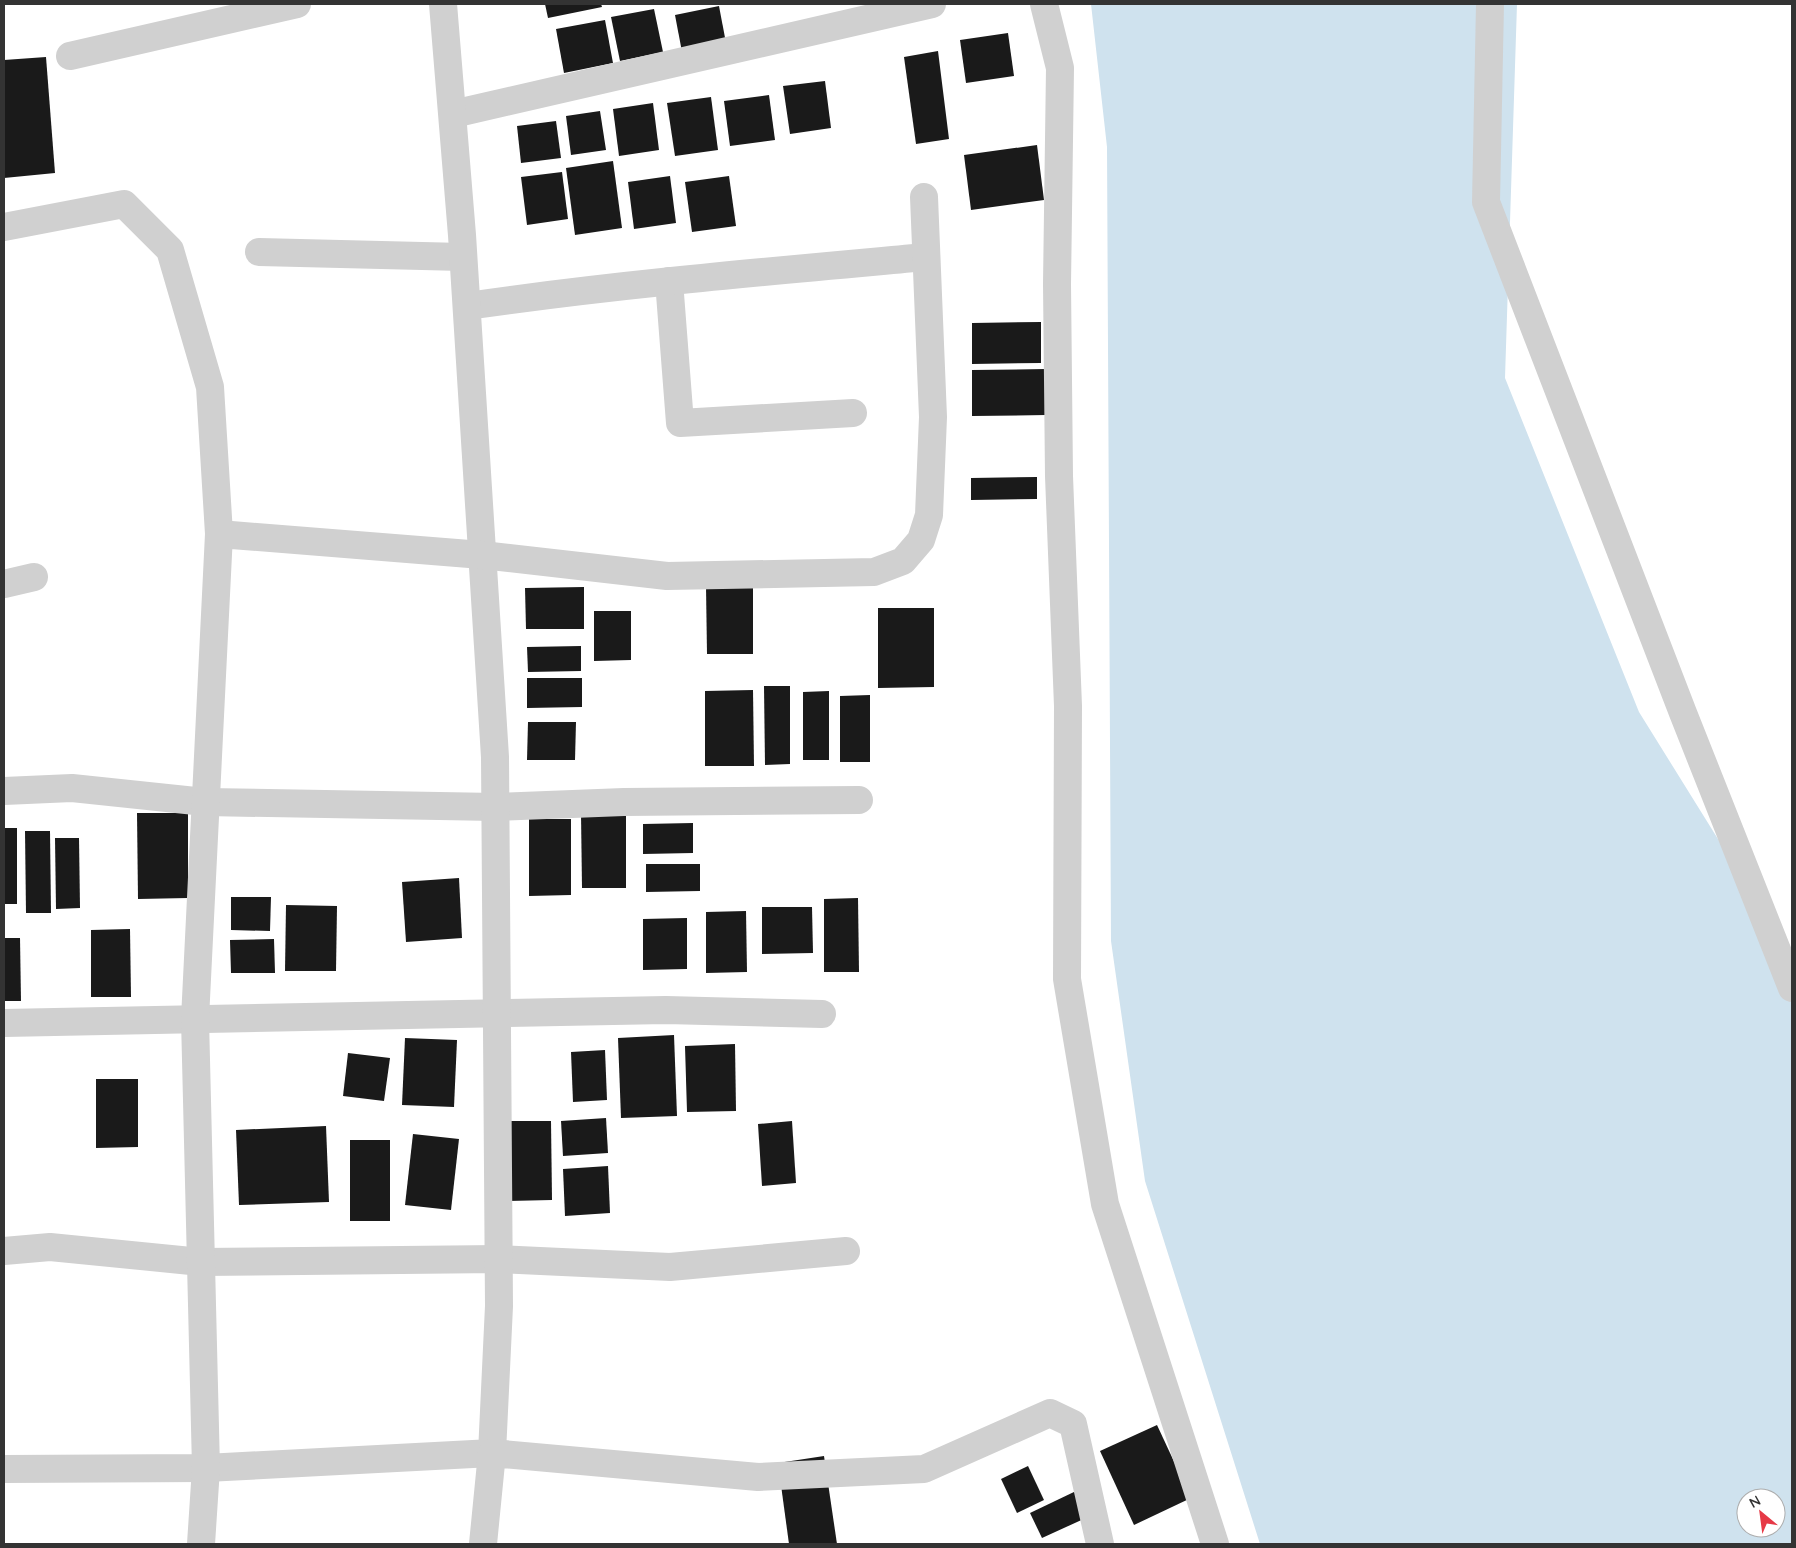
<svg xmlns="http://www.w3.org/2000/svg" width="1796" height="1548" font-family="Quicksand,sans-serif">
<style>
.water{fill:#cfe2ee;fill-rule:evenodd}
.building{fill:#1a1a1a}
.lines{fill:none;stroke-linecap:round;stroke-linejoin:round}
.street{stroke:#d0d0d0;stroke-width:28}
</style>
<rect width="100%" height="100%" fill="#fff"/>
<path class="water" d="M 1091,4 L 1517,4 L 1505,378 L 1639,712 L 1792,958 L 1792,1544 L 1260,1544 L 1145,1181 L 1111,941 L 1107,147 ZM 1746,1498 L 1776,1498 L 1776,1528 L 1746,1528 Z"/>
<g class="building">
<path d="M 545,4 L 601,4 L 602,7 L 548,18 Z"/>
<path d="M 719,6 L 726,43 L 682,52 L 675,15 Z"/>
<path d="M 654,9 L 663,52 L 620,61 L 611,17 Z"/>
<path d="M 605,20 L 613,63 L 564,73 L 556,29 Z"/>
<path d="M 1008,33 L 1014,76 L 966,83 L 960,40 Z"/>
<path d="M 938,51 L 949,139 L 916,144 L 904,57 Z"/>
<path d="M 46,57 L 55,173 L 4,178 L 4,60 Z"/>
<path d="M 825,81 L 831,128 L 790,134 L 783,86 Z"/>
<path d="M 769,95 L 775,140 L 730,146 L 724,101 Z"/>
<path d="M 711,97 L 718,150 L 675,156 L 667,103 Z"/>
<path d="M 653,103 L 659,150 L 619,156 L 613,109 Z"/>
<path d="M 600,111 L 606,150 L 571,155 L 566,116 Z"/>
<path d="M 556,121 L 561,158 L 521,163 L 517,126 Z"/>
<path d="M 1037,145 L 1044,200 L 971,210 L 964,155 Z"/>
<path d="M 613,161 L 622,228 L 575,235 L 566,168 Z"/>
<path d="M 562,172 L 568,219 L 527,225 L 521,177 Z"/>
<path d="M 670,176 L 676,223 L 634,229 L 628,182 Z"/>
<path d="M 729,176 L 736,226 L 692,232 L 685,182 Z"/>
<path d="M 1041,322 L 1041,363 L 972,364 L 972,323 Z"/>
<path d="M 1046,369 L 1046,415 L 972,416 L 972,370 Z"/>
<path d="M 1037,477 L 1037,499 L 971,500 L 971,478 Z"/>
<path d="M 706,586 L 753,586 L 753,654 L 707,654 Z"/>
<path d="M 584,587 L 584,629 L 526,629 L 525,588 Z"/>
<path d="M 878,608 L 934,608 L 934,687 L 878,688 Z"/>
<path d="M 594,611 L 631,611 L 631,660 L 594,661 Z"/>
<path d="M 581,646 L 581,671 L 528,672 L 527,647 Z"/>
<path d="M 527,678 L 582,678 L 582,707 L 527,708 Z"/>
<path d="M 764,686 L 790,686 L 790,764 L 765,765 Z"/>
<path d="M 753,690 L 754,766 L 705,766 L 705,691 Z"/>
<path d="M 829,691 L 829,760 L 803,760 L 803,692 Z"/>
<path d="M 870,695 L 870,762 L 840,762 L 840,696 Z"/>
<path d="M 528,722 L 576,722 L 575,760 L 527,760 Z"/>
<path d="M 626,812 L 626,888 L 582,888 L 581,813 Z"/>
<path d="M 137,813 L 188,813 L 188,898 L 138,899 Z"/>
<path d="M 529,819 L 571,819 L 571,895 L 529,896 Z"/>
<path d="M 693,823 L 693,853 L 643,854 L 643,824 Z"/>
<rect x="4" y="828" width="13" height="76"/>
<path d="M 25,831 L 50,831 L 51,913 L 26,913 Z"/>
<path d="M 55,838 L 79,838 L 80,908 L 56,909 Z"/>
<path d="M 646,864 L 700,864 L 700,891 L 646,892 Z"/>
<path d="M 459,878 L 462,938 L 406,942 L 402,882 Z"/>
<path d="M 231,897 L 271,897 L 270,931 L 231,930 Z"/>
<path d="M 858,898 L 859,972 L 824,972 L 824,899 Z"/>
<path d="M 286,905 L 337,906 L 336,971 L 285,971 Z"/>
<path d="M 762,907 L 812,907 L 813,953 L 762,954 Z"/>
<path d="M 746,911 L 747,972 L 706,973 L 706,912 Z"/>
<path d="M 687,918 L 687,969 L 643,970 L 643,919 Z"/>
<path d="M 130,929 L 131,997 L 91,997 L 91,930 Z"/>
<path d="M 4,938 L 20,938 L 21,1001 L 4,1001 Z"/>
<path d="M 274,939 L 275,973 L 231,973 L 230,940 Z"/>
<path d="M 674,1035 L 677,1116 L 621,1118 L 618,1038 Z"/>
<path d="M 405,1038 L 457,1040 L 454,1107 L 402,1105 Z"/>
<path d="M 735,1044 L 736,1111 L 687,1112 L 685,1046 Z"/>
<path d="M 605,1050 L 607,1100 L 573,1102 L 571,1052 Z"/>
<path d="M 348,1053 L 390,1058 L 384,1101 L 343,1096 Z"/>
<path d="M 96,1079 L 138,1079 L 138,1147 L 96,1148 Z"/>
<path d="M 606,1118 L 608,1153 L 563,1156 L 561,1121 Z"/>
<path d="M 507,1121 L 551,1121 L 552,1200 L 507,1201 Z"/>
<path d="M 792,1121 L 796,1183 L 762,1186 L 758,1124 Z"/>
<path d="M 326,1126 L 329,1202 L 239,1205 L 236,1130 Z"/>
<path d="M 413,1134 L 459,1139 L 451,1210 L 405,1205 Z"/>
<rect x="350" y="1140" width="40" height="81"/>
<path d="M 608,1166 L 610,1213 L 565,1216 L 563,1169 Z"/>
<path d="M 1157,1425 L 1191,1498 L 1134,1525 L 1100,1451 Z"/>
<path d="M 824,1456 L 837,1544 L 789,1544 L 778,1463 Z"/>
<path d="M 1028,1466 L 1044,1500 L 1017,1513 L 1001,1479 Z"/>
<path d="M 1076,1491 L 1088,1517 L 1042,1538 L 1030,1513 Z"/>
</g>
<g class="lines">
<g class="street">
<path d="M 1044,4 L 1060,68 L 1057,284 L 1059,476 L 1068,706 L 1067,979 L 1105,1204 L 1215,1544"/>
<path d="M 1490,4 L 1486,202 L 1683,713 L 1792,988"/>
<path d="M 70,56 L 297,4"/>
<path d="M 453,114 L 932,4"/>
<path d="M 4,227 L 124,204 L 170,250 L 210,387 L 219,534"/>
<path d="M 259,252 L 463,257"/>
<path d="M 669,281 L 680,423 L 853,413"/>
<path d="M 467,306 C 619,284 773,271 926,257"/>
<path d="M 4,584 L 34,577"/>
<path d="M 4,791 L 72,788 L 205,802 L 496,807 L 624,802 L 859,800"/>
<path d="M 4,1023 L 666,1010 L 822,1014"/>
<path d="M 4,1251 L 50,1247 L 201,1262 L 499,1259 L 670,1267 L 846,1251"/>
<path d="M 4,1469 L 206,1468 L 492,1453 L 499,1306 L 495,757 L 462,235 L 443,4"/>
<path d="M 201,1544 L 206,1468 L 195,1019 L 219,534 L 482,555 L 667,576 L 874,572 L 903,561 L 921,540 L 929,515 L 933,417 L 924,197"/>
<path d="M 483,1544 L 492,1453 L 758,1477 L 924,1469 L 1050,1413 L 1073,1424 L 1100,1544"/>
</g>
</g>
<rect width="1796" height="1548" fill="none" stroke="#333333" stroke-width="10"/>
<g transform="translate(1761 1513) rotate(331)"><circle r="24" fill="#ffffff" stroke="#adadad"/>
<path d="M0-4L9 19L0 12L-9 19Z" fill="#e63946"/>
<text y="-8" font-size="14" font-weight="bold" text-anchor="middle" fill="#333333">N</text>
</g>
</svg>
